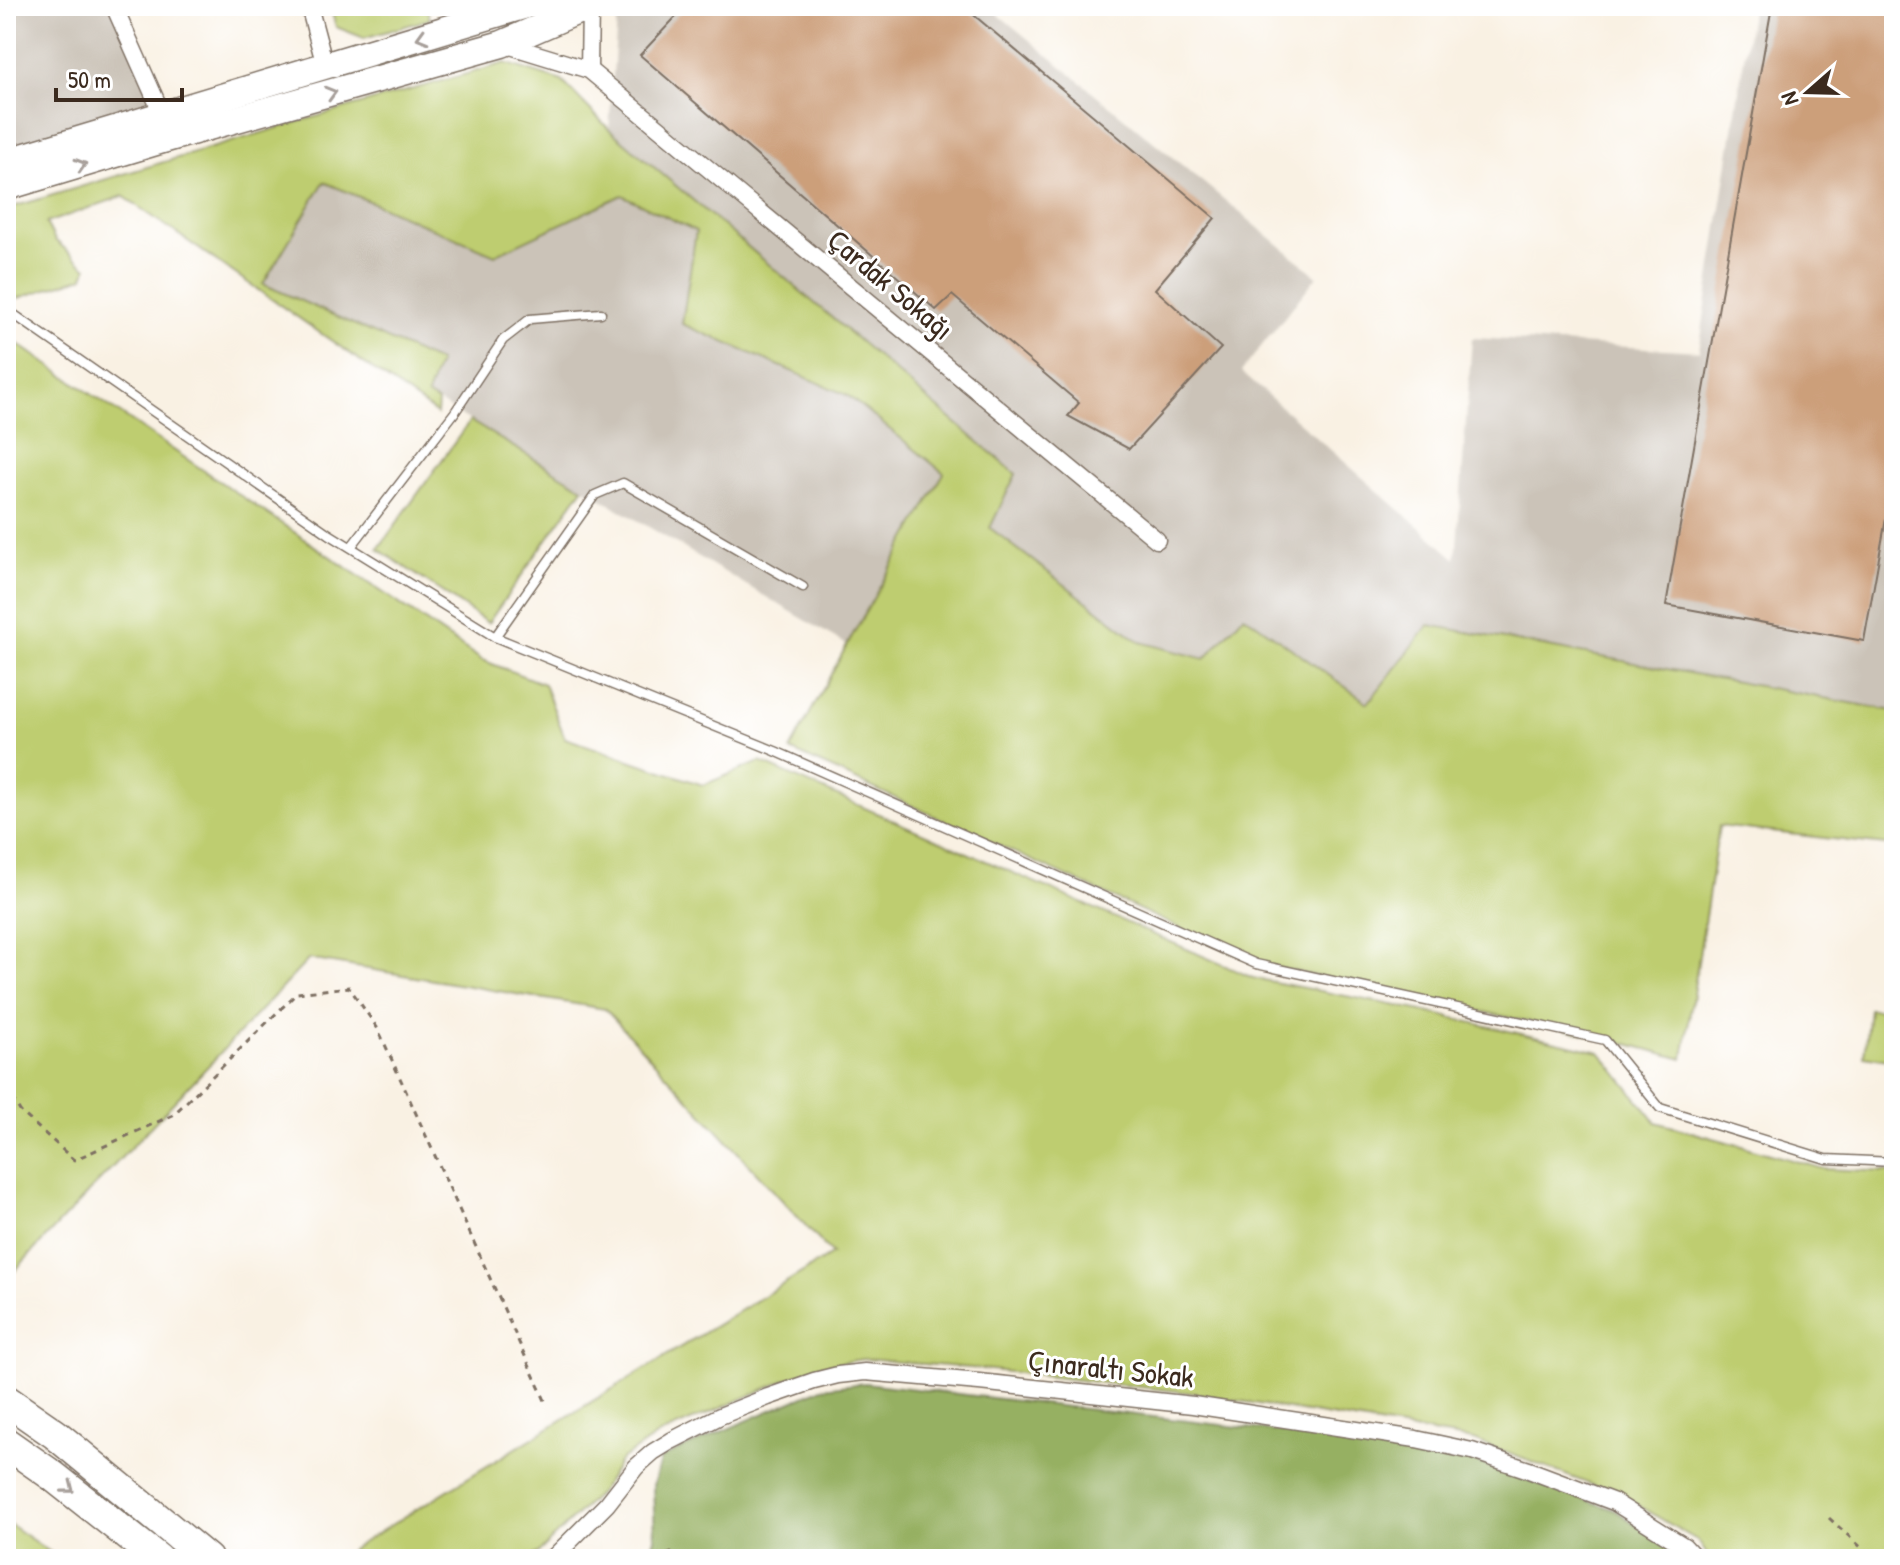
<svg xmlns="http://www.w3.org/2000/svg" width="1900" height="1565" font-family="'Patrick Hand',sans-serif">
<style>
.industrial{fill:#cbc3b8}
.green{fill:#becd6f;stroke:#7c7c46;stroke-width:2}
.forest{fill:#96b062;stroke:#686d40;stroke-width:2}
.building{fill:#cc9f7a}
.lines{fill:none;stroke-linecap:round;stroke-linejoin:round}
.lane-casing{stroke:#7e7063;stroke-width:11}
.street-casing{stroke:#7e7063;stroke-width:19}
.primary-casing{stroke:#7e7063;stroke-width:29}
.highway-casing{stroke:#7e7063;stroke-width:33}
.path{stroke:#7e7063;stroke-width:3;stroke-dasharray:6 6;stroke-linecap:butt}
.lane{stroke:#fff;stroke-width:8}
.street{stroke:#fff;stroke-width:16}
.primary{stroke:#fff;stroke-width:26}
.highway{stroke:#fff;stroke-width:30}
.oneway{stroke:#a79f9a}
.labels{text-anchor:middle;dominant-baseline:central;stroke-width:6;stroke-linejoin:round;paint-order:stroke}
.street-label{font-size:30px;fill:#3b2a1e;stroke:#fff}
</style>
<rect width="100%" height="100%" fill="#fff"/>
<filter id="ink" filterUnits="userSpaceOnUse"><feTurbulence type="fractalNoise" baseFrequency=".0125" numOctaves="2"/><feDisplacementMap in="SourceGraphic" scale="16" xChannelSelector="R" yChannelSelector="G"/><feConvolveMatrix kernelMatrix="1 2 1 2 8 2 1 2 1" color-interpolation-filters="sRGB"/></filter>
<filter id="wash" filterUnits="userSpaceOnUse"><feTurbulence type="fractalNoise" baseFrequency=".006" numOctaves="4" result="noise"/><feDisplacementMap in="SourceGraphic" scale="32" xChannelSelector="R" yChannelSelector="G"/><feGaussianBlur stdDeviation="1.8" result="paint"/><feColorMatrix in="noise" values="0 0 0 0 0 0 0 0 0 0 0 0 0 0 0 0 0 1.4 0 .05"/><feComposite in="paint" operator="in"/></filter>
<g filter="url(#wash)">
<rect width="100%" height="100%" fill="#f9f1e3"/>
<g class="industrial">
<path d="M 6,6 L 117,6 L 168,120 L 6,169 Z"/>
<path d="M 619,6 L 988,6 L 1317,276 L 1241,372 L 1456,559 L 1472,338 L 1699,351 L 1752,6 L 1894,6 L 1894,711 L 1429,625 L 1368,703 L 1244,615 L 1205,659 L 1140,642 L 990,528 L 1016,474 L 609,129 L 618,7 Z"/>
<path d="M 324,182 L 495,255 L 622,195 L 696,231 L 682,324 L 847,395 L 945,473 L 847,645 L 427,395 L 439,362 L 263,284 Z"/>
</g>
<g class="green">
<path d="M 330,6 L 426,6 L 430,19 L 364,38 L 336,27 Z"/>
<path d="M 505,63 L 562,81 L 609,129 L 1016,474 L 990,528 L 1140,642 L 1205,659 L 1244,615 L 1368,703 L 1429,625 L 1894,711 L 1894,846 L 1719,826 L 1683,1059 L 1609,1039 L 1256,963 L 790,750 L 847,645 L 944,473 L 847,395 L 682,324 L 696,231 L 622,195 L 495,255 L 324,182 L 263,284 L 439,362 L 427,395 L 438,402 L 437,414 L 123,196 L 46,223 L 55,240 L 87,268 L 84,277 L 13,300 L 6,294 L 6,209 L 308,119 Z"/>
<path d="M 6,336 L 482,660 L 544,684 L 565,738 L 703,785 L 760,762 L 1253,978 L 1413,1009 L 1600,1052 L 1656,1122 L 1824,1169 L 1894,1172 L 1894,1559 L 1710,1559 L 1698,1541 L 1624,1497 L 1473,1440 L 1193,1393 L 982,1369 L 864,1359 L 818,1366 L 658,1435 L 621,1460 L 601,1491 L 537,1554 L 527,1559 L 342,1559 L 352,1549 L 832,1254 L 605,1009 L 309,959 L 6,1280 Z"/>
<path d="M 470,421 L 583,488 L 488,623 L 378,549 Z"/>
<path d="M 1869,1009 L 1894,1010 L 1894,1061 L 1864,1056 Z"/>
<path d="M 6,1522 L 60,1559 L 6,1559 Z"/>
</g>
<path class="forest" d="M 865,1383 L 1408,1447 L 1470,1460 L 1615,1510 L 1686,1559 L 649,1559 L 655,1538 L 653,1485 L 661,1458 L 822,1388 Z"/>
<g id="blocks">
<g class="building">
<path d="M 686,6 L 963,6 L 1215,218 L 1155,289 L 1221,348 L 1129,449 L 1068,416 L 1079,403 L 952,295 L 936,310 L 640,55 Z"/>
<path d="M 1772,6 L 1894,6 L 1894,474 L 1864,641 L 1666,605 Z"/>
</g>
</g>
</g>
<g filter="url(#ink)">
<use href="#blocks" fill-opacity="0" stroke="#7e7063" stroke-width="2"/>
<g class="lines">
<defs>
<g id="lane">
<path d="M 6,309 L 329,534 L 495,637 L 775,751 L 1256,964 L 1605,1040 L 1660,1108 L 1826,1159 L 1894,1162"/>
<path d="M 351,547 L 455,412 L 503,340 L 530,319 L 601,313"/>
<path d="M 495,637 L 595,495 L 623,483 L 803,587"/>
</g>
<g id="street">
<path d="M 114,6 L 163,116"/>
<path d="M 309,6 L 325,66"/>
<path d="M 504,44 L 589,70 L 1157,540"/>
<path d="M 589,70 L 590,6"/>
<path d="M 552,1559 L 607,1504 L 636,1467 L 653,1452 L 671,1441 L 720,1416 L 768,1397 L 814,1381 L 838,1375 L 865,1372 L 979,1382 L 1193,1405 L 1416,1439 L 1472,1451 L 1529,1470 L 1614,1502 L 1684,1546 L 1696,1559"/>
</g>
<g id="primary">
<path d="M 6,162 L 523,6"/>
<path d="M 6,187 L 159,141 L 502,44 L 589,6"/>
</g>
<g id="highway">
<path d="M 6,1400 L 55,1434 L 207,1559"/>
<path d="M 6,1443 L 53,1476 L 158,1559"/>
</g>
</defs>
<use href="#lane" class="lane-casing"/>
<use href="#street" class="street-casing"/>
<use href="#primary" class="primary-casing"/>
<use href="#highway" class="highway-casing"/>
<g class="path">
<path d="M 6,1087 L 20,1111 L 74,1160 L 173,1115 L 297,993 L 349,987 L 378,1029 L 547,1405"/>
<path d="M 1829,1518 L 1874,1559"/>
<path d="M 655,1559 L 671,1553 L 691,1559"/>
</g>
<use href="#lane" class="lane"/>
<use href="#street" class="street"/>
<use href="#primary" class="primary"/>
<use href="#highway" class="highway"/>
</g>
<defs><path id="oneway-chevron" d="M-2-3.5L2.5 0L-2 3.5" fill="none" stroke-width="1.6" stroke-linecap="round" stroke-linejoin="round" transform="scale(2)"/></defs>
<g class="oneway">
<use href="#oneway-chevron" transform="translate(422 37) rotate(164)"/>
<use href="#oneway-chevron" transform="translate(331 93) rotate(-16)"/>
<use href="#oneway-chevron" transform="translate(81 165) rotate(-17)"/>
<use href="#oneway-chevron" transform="translate(69 1488) rotate(38)"/>
</g>
</g>
<g class="labels">
<g class="street-label">
<text transform="translate(891 284) rotate(40)">Çardak Sokağı</text>
<text transform="translate(1111 1368) rotate(6)">Çınaraltı Sokak</text>
</g>
</g>
<rect width="1900" height="1565" fill="none" stroke="#fff" stroke-width="32"/>
<g transform="translate(1808 92) rotate(250)" stroke="#ffffff" stroke-width="6" paint-order="stroke">
<path d="M0-6L14 30L0 20L-14 30Z" fill="#3b2a1e"/>
<text y="-12" font-size="22" font-weight="bold" text-anchor="middle" fill="#3b2a1e">N</text>
</g>
<path d="M56 88v12h126v-12" fill="none" stroke="#3b2a1e" stroke-width="4"/>
<text x="68" y="88" font-size="24" fill="#3b2a1e" stroke="#ffffff" stroke-width="6" paint-order="stroke">50 m</text>
</svg>
